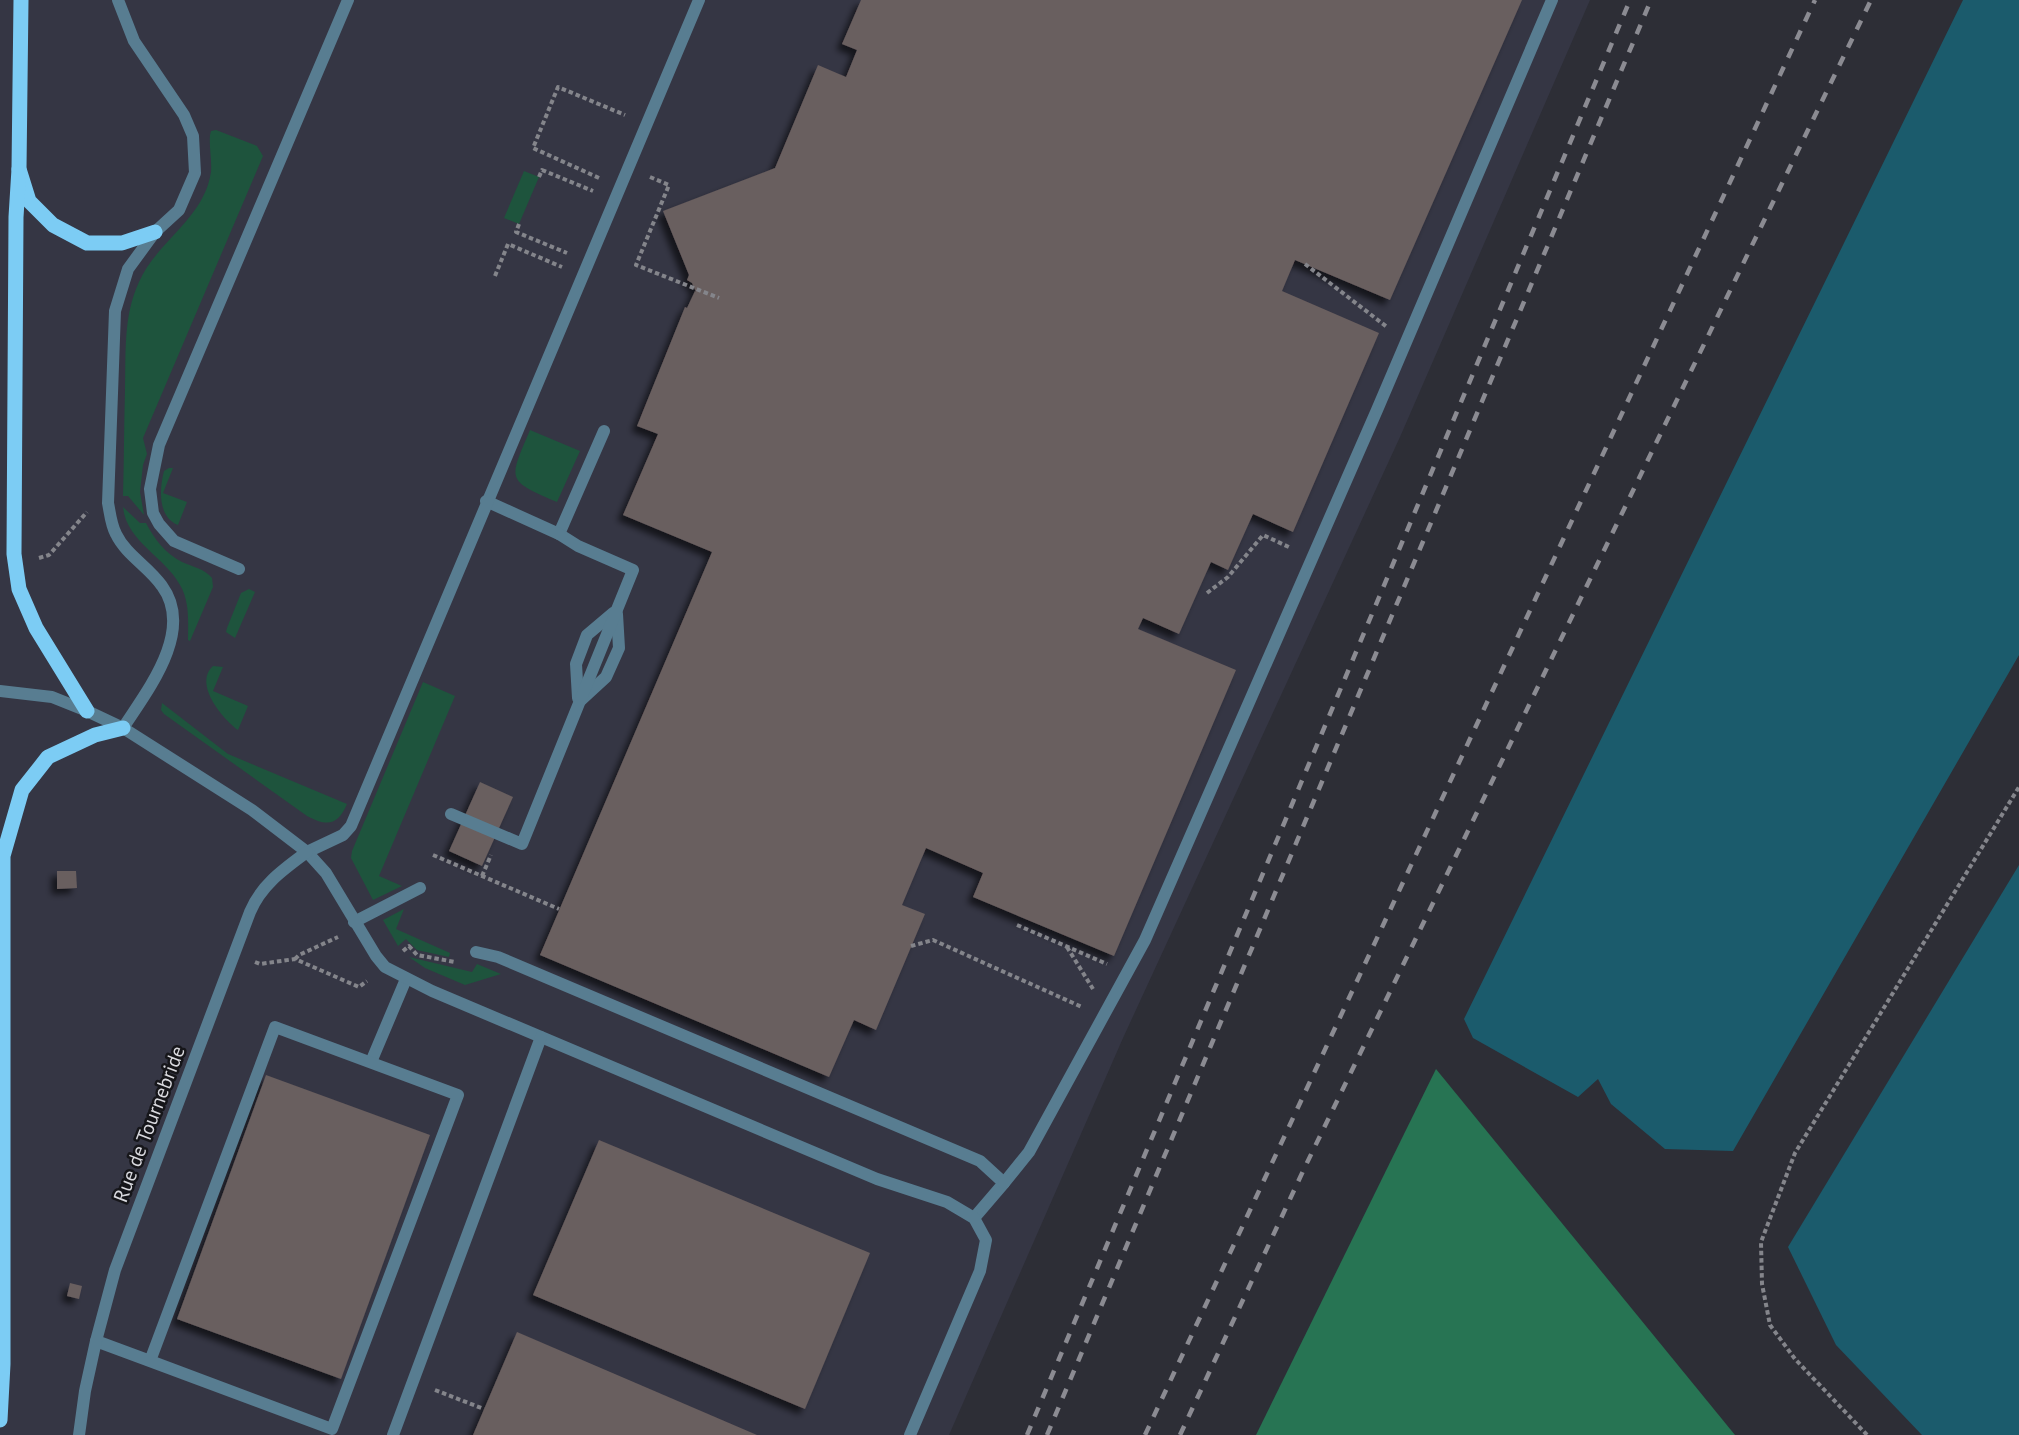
<svg xmlns="http://www.w3.org/2000/svg" width="2019" height="1435" font-family="'PT Sans',sans-serif">
<style>
.built{fill:#353644}
.green{fill:#1e543d}
.forest{fill:#277453}
.water{fill:#1b5b6c}
.building{fill:#695e5e;filter:url(#shadow)}
.lines{fill:none;stroke-linecap:round;stroke-linejoin:round}
.path{stroke:#84858b;stroke-width:4;stroke-dasharray:4.5 3;stroke-linecap:butt}
.lane{stroke:#587d91;stroke-width:12}
.street{stroke:#587d91;stroke-width:12}
.primary{stroke:#7cccf4;stroke-width:15}
.rail{stroke:#8b8b92;stroke-width:4.5;stroke-dasharray:10 10;stroke-linecap:butt}
.labels{text-anchor:middle;dominant-baseline:central;stroke-width:5;stroke-linejoin:round;paint-order:stroke}
.street-label{font-size:20px;fill:#d9d9de;stroke:#16161a}
</style>
<defs>
<filter id="shadow"><feDropShadow dx="-5.5" dy="5.5" stdDeviation="3" flood-color="#0009"/></filter>
</defs>
<rect width="100%" height="100%" fill="#2d2e36"/>
<path class="built" d="M 0,0 L 1590,0 L 1400,437 L 1123,1038 L 949,1435 L 0,1435 Z"/>
<g class="green">
<path d="M 216,130 L 257,146 L 263,156 L 143,438 L 147,454 L 143,465 L 140,492 L 144,515 L 128,496 L 123,496 C 124,460 124,425 125,390 C 126,354 123,316 139,282 C 157,241 204,219 211,172 C 212,160 209,148 210,135 L 211,131 Z"/>
<path d="M 524,171 L 539,177 L 519,224 L 504,218 Z"/>
<path d="M 530,430 L 580,451 L 557,502 C 505,480 509,480 530,430 Z"/>
<path d="M 169,468 L 173,468 L 163,493 L 187,502 L 178,525 C 158,517 159,490 164,471 Z"/>
<path d="M 123,507 L 140,523 L 146,523 C 155,540 165,553 182,562 C 193,567 205,569 212,578 L 213,587 L 190,641 L 188,640 C 188,622 190,602 180,585 C 165,557 126,541 123,507 Z"/>
<path d="M 249,589 L 255,592 L 235,638 L 226,632 L 227,628 L 241,593 Z"/>
<path d="M 213,666 L 223,667 L 213,691 L 248,706 L 238,730 C 223,719 193,684 213,666 Z"/>
<path d="M 423,682 L 455,696 L 379,876 L 402,886 L 373,900 L 351,858 L 352,851 Z"/>
<path d="M 162,703 L 228,754 L 347,804 C 338,825 328,827 307,816 L 164,714 L 161,710 Z"/>
<path d="M 404,909 L 396,929 L 450,953 L 449,957 L 417,950 L 406,939 L 398,946 L 383,920 Z"/>
<path d="M 409,957 L 472,972 L 477,964 L 501,974 L 465,985 L 425,968 Z"/>
</g>
<path class="forest" d="M 1436,1069 L 1735,1435 L 1256,1435 Z"/>
<g class="water">
<path d="M 1963,0 L 2019,0 L 2019,655 L 1733,1151 L 1665,1149 L 1611,1104 L 1598,1079 L 1578,1097 L 1473,1038 L 1464,1019 Z"/>
<path d="M 2019,865 L 2019,1435 L 1922,1435 L 1836,1345 L 1788,1247 Z"/>
</g>
<g class="building">
<path d="M 861,0 L 1522,0 L 1390,300 L 1295,260 L 1282,291 L 1379,333 L 1293,532 L 1253,514 L 1228,570 L 1211,562 L 1179,634 L 1143,618 L 1138,629 L 1236,670 L 1114,956 L 973,897 L 983,873 L 926,848 L 902,905 L 925,914 L 876,1030 L 854,1020 L 829,1077 L 540,955 L 712,552 L 623,515 L 658,434 L 637,426 L 685,307 L 687,308 L 695,291 L 696,292 L 692,283 L 687,280 L 689,275 L 663,211 L 775,168 L 818,65 L 846,77 L 857,50 L 842,44 Z"/>
<path d="M 480,782 L 513,797 L 482,866 L 449,851 Z"/>
<path d="M 57,871 L 76,871 L 77,888 L 57,889 Z"/>
<path d="M 266,1075 L 430,1135 L 341,1379 L 177,1319 Z"/>
<path d="M 599,1140 L 870,1253 L 805,1409 L 533,1295 Z"/>
<path d="M 70,1283 L 82,1286 L 79,1299 L 67,1296 Z"/>
<path d="M 517,1332 L 757,1435 L 473,1435 Z"/>
</g>
<g class="lines">
<g class="path">
<path d="M 539,177 L 542,170 L 593,191"/>
<path d="M 650,177 L 669,185 L 636,265 L 719,298"/>
<path d="M 599,178 L 533,148 L 558,87 L 625,115"/>
<path d="M 519,224 L 516,232 L 567,253"/>
<path d="M 1305,264 L 1387,327"/>
<path d="M 495,276 L 508,244 L 562,267"/>
<path d="M 39,558 L 49,555 L 87,512"/>
<path d="M 1207,593 L 1228,577 L 1263,535 L 1291,548"/>
<path d="M 433,855 L 559,909"/>
<path d="M 482,876 L 491,855"/>
<path d="M 1017,925 L 1107,964"/>
<path d="M 911,946 L 933,940 L 1082,1007"/>
<path d="M 1067,947 L 1093,989"/>
<path d="M 403,951 L 409,946 L 417,955 L 455,962"/>
<path d="M 295,959 L 299,955 L 338,937"/>
<path d="M 255,962 L 260,964 L 295,959 L 359,987 L 367,981"/>
<path d="M 435,1390 L 484,1409"/>
<path d="M 1867,1435 L 1795,1359 L 1770,1325 L 1762,1284 L 1761,1242 L 1795,1153 L 2019,787"/>
</g>
<g class="lane">
<path d="M 118,0 L 134,41 L 184,115 L 193,136 L 195,173 L 179,210 L 155,232 L 128,269 L 115,311 L 108,503 C 110,513 111,525 116,534 C 126,555 149,567 162,586 C 195,631 147,691 123,728"/>
<path d="M 559,534 L 604,431"/>
<path d="M 239,569 L 174,541 L 159,524 L 153,513 L 150,489 L 159,445 L 348,0"/>
<path d="M 578,698 L 576,664 L 587,635 L 613,613"/>
<path d="M 581,700 L 606,677 L 619,648 L 617,614"/>
<path d="M 451,814 L 522,844 L 633,570 L 578,546 L 559,534 L 486,501"/>
<path d="M 307,852 L 343,835 L 351,826 L 699,0"/>
<path d="M 354,922 L 420,888"/>
<path d="M 476,952 L 498,957 L 980,1161 L 1004,1183 L 974,1218"/>
<path d="M 371,1062 L 406,979"/>
<path d="M 1004,1183 L 1029,1152 L 1145,940 L 1377,410 L 1552,0"/>
<path d="M 96,1341 L 150,1361 L 332,1429 L 458,1095 L 275,1027 L 150,1361"/>
</g>
<g class="street">
<path d="M 0,691 L 52,697 L 87,711 L 123,728 L 252,810 L 307,852 L 326,873 L 376,956 L 385,967 L 432,991 L 877,1179 L 947,1202 L 974,1218 L 986,1240 L 980,1271 L 910,1435"/>
<path d="M 79,1435 L 85,1391 L 96,1341 L 115,1270 L 250,912 C 261,885 284,869 307,852"/>
<path d="M 393,1435 L 541,1037"/>
</g>
<g class="primary">
<path d="M 21,0 L 19,169 L 29,201 L 53,225 L 87,243 L 122,243 L 155,232"/>
<path d="M 19,169 L 16,217 L 14,554 L 19,589 L 36,628 L 87,711"/>
<path d="M 0,1420 L 3,1364 L 3,856 L 22,790 L 48,757 L 95,735 L 123,728"/>
</g>
<g class="rail">
<path d="M 1027,1435 L 1630,0"/>
<path d="M 1047,1435 L 1651,0"/>
<path d="M 1145,1435 L 1815,0"/>
<path d="M 1180,1435 L 1304,1169 L 1871,0"/>
</g>
</g>
<g class="labels">
<g class="street-label">
<text transform="translate(149 1124) rotate(-69)">Rue de Tournebride</text>
</g>
</g>
</svg>
